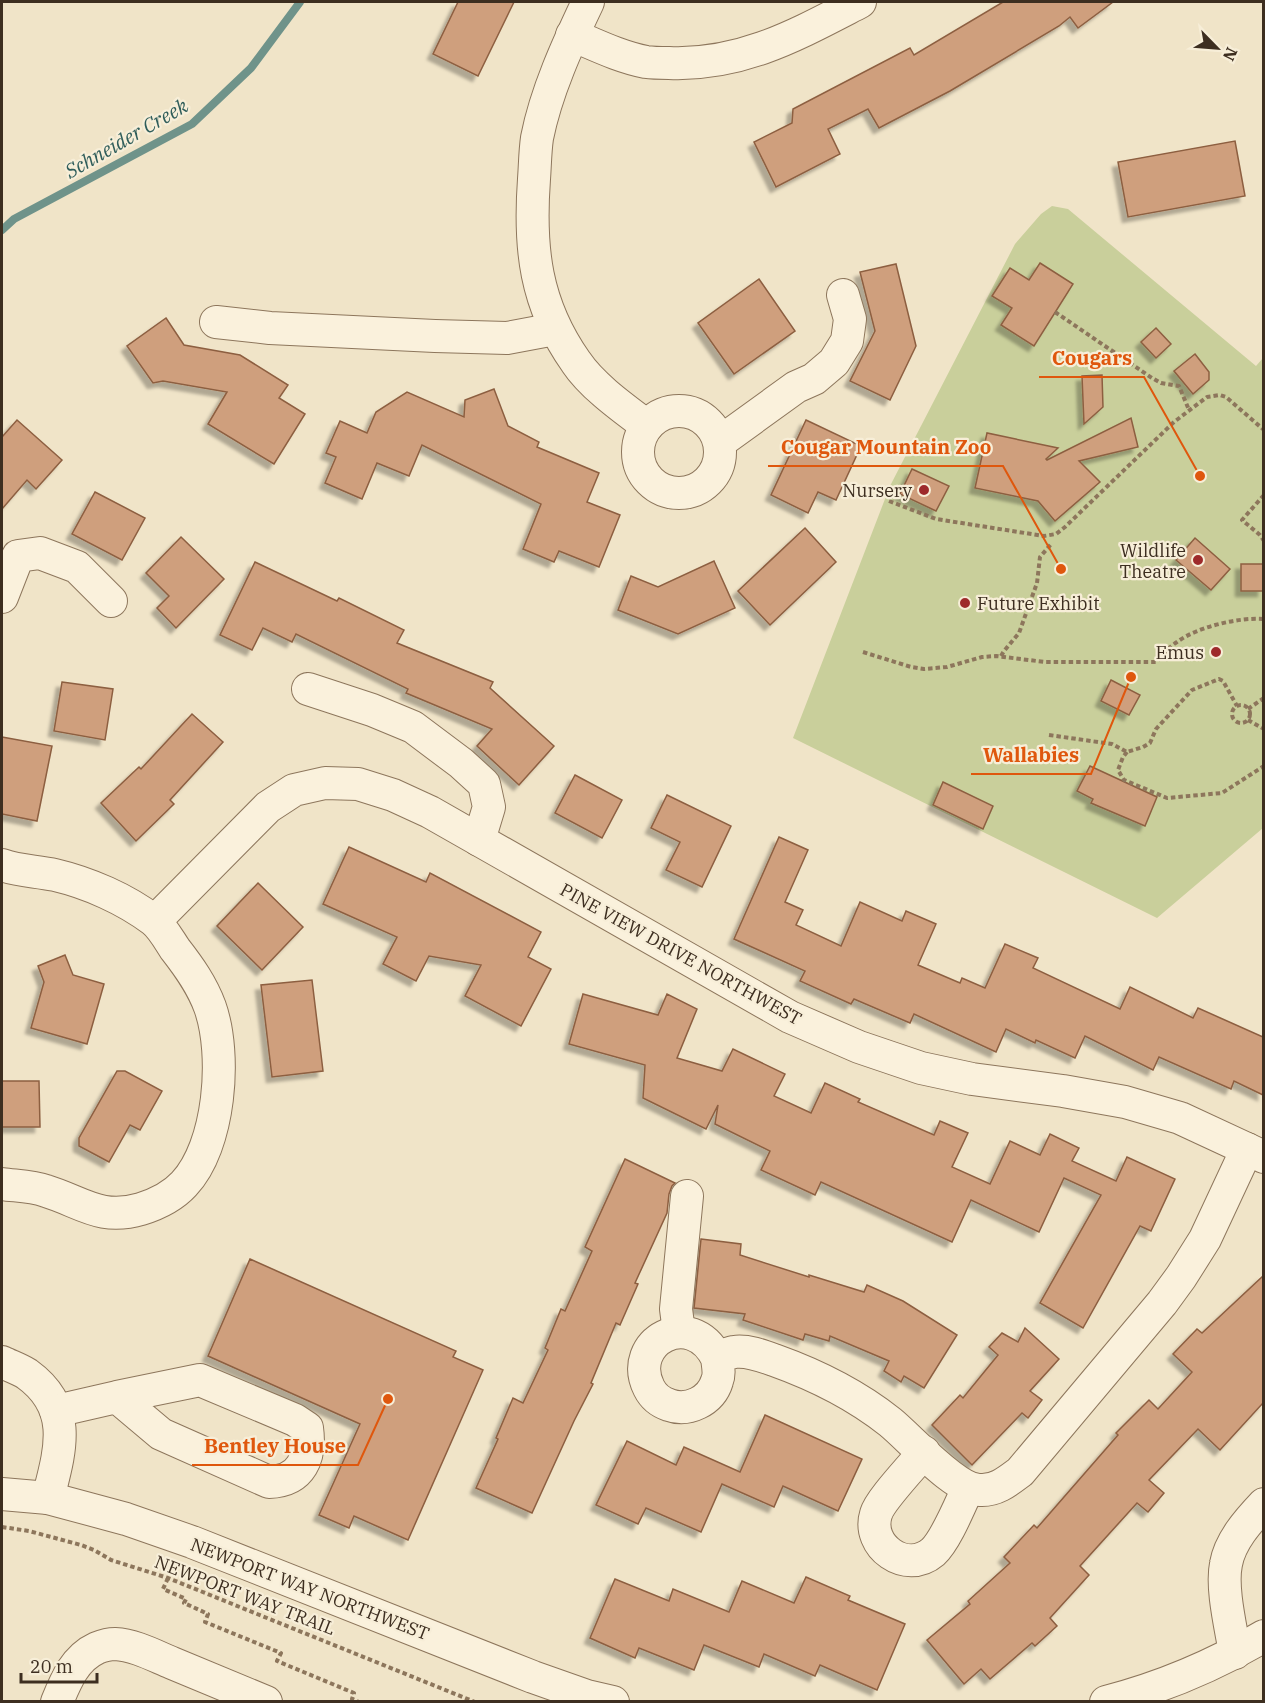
<svg xmlns="http://www.w3.org/2000/svg" width="1265" height="1703" font-family="'IBM Plex Serif',serif">
<style>
.green{fill:#c9cf9b}
.lines{fill:none;stroke-linecap:round;stroke-linejoin:round}
.stream{stroke:#6f938a;stroke-width:8}
.building{fill:#cf9f7d;stroke:#8d5f41;stroke-width:1.5;filter:url(#shadow)}
.minor-casing{stroke:#8d765c;stroke-width:34}
.path{stroke:#8d765c;stroke-width:4;stroke-dasharray:4.5 3;stroke-linecap:butt}
.minor{stroke:#faf1dc;stroke-width:32}
.poi-dot{fill:#9e2a2b;stroke:#f7eed8;stroke-width:2}
.labels{text-anchor:middle;dominant-baseline:central;stroke-width:4.5;stroke-linejoin:round;paint-order:stroke}
.poi-label{font-size:18px;fill:#3d2e20;stroke:#f7eed8;text-anchor:end}
.street-label{font-size:18px;fill:#3d2e20;stroke:#f7eed8}
.water-label{font-size:20px;font-style:italic;fill:#2f5d5a;stroke:#f7eed8}
.leader{fill:none;stroke:#df570d;stroke-width:2}
.callout-dot{fill:#df570d;stroke:#f7eed8;stroke-width:2}
.callout-label{font-size:20px;text-anchor:middle;font-weight:bold;fill:#df570d;stroke:#f7eed8;stroke-width:4.5;stroke-linejoin:round;paint-order:stroke}
</style>
<defs>
<filter id="shadow"><feDropShadow dx="-5.5" dy="5.5" stdDeviation="1.5" flood-color="#0004"/></filter>
</defs>
<rect width="100%" height="100%" fill="#f0e4c8"/>
<path class="green" d="M 1052,206 L 1068,209 L 1256,366 L 1263,358 L 1263,828 L 1157,918 L 793,738 L 890,486 L 1015,244 L 1041,214 Z"/>
<g class="lines">
<path class="stream" d="M 2,230 L 14,219 L 192,124 L 251,68 L 300,2"/>
</g>
<g class="building">
<path d="M 458,2 L 514,2 L 478,76 L 433,54 Z"/>
<path d="M 1003,2 L 1113,2 L 1078,28 L 1070,17 L 1059,26 L 950,91 L 879,128 L 868,109 L 828,129 L 840,154 L 776,187 L 754,142 L 792,123 L 793,109 L 910,48 L 914,55 Z"/>
<path d="M 1235,141 L 1245,196 L 1128,217 L 1118,162 Z"/>
<path d="M 1040,263 L 1073,284 L 1034,346 L 1001,325 L 1012,308 L 992,296 L 1010,268 L 1029,280 Z"/>
<path d="M 896,264 L 916,346 L 890,400 L 850,381 L 875,331 L 860,272 Z"/>
<path d="M 759,279 L 795,331 L 734,374 L 698,323 Z"/>
<path d="M 166,318 L 184,345 L 240,355 L 288,385 L 279,398 L 305,414 L 274,464 L 208,424 L 227,392 L 163,381 L 153,383 L 127,346 Z"/>
<path d="M 1156,328 L 1171,344 L 1156,358 L 1141,342 Z"/>
<path d="M 1195,354 L 1209,372 L 1209,380 L 1193,394 L 1174,371 Z"/>
<path d="M 1102,375 L 1103,407 L 1084,424 L 1082,376 Z"/>
<path d="M 494,389 L 508,426 L 539,442 L 537,447 L 599,473 L 587,502 L 620,515 L 599,567 L 559,551 L 554,562 L 523,549 L 541,504 L 422,445 L 409,476 L 377,463 L 362,499 L 325,483 L 336,457 L 326,453 L 340,421 L 367,433 L 376,412 L 407,392 L 464,417 L 465,400 Z"/>
<path d="M 1131,418 L 1138,447 L 1079,461 L 1100,482 L 1055,521 L 1038,501 L 975,488 L 987,433 L 1058,448 L 1046,459 L 1047,460 Z"/>
<path d="M 17,420 L 62,460 L 36,489 L 27,480 L 2,509 L 2,437 Z"/>
<path d="M 806,420 L 861,446 L 836,500 L 818,492 L 808,513 L 771,495 Z"/>
<path d="M 912,469 L 949,486 L 936,511 L 900,494 Z"/>
<path d="M 95,492 L 145,518 L 122,560 L 72,534 Z"/>
<path d="M 805,528 L 836,562 L 770,625 L 738,591 Z"/>
<path d="M 181,537 L 224,579 L 176,628 L 157,608 L 169,596 L 146,573 Z"/>
<path d="M 1195,538 L 1230,569 L 1211,590 L 1176,560 Z"/>
<path d="M 714,561 L 735,608 L 678,634 L 618,610 L 631,576 L 658,587 Z"/>
<path d="M 255,562 L 337,601 L 339,598 L 404,630 L 397,643 L 493,682 L 490,688 L 554,746 L 519,785 L 477,746 L 492,729 L 406,693 L 408,689 L 296,634 L 292,642 L 263,628 L 252,650 L 220,635 Z"/>
<rect x="1241" y="564" width="22" height="27"/>
<path d="M 1111,680 L 1140,695 L 1129,715 L 1101,701 Z"/>
<path d="M 62,682 L 113,689 L 105,740 L 54,731 Z"/>
<path d="M 192,714 L 223,742 L 170,800 L 174,804 L 136,841 L 101,803 L 139,767 L 141,769 Z"/>
<path d="M 2,737 L 52,746 L 37,821 L 2,814 Z"/>
<path d="M 1090,766 L 1157,797 L 1145,826 L 1091,803 L 1093,799 L 1077,791 Z"/>
<path d="M 575,775 L 622,800 L 602,838 L 555,813 Z"/>
<path d="M 943,782 L 993,806 L 983,829 L 933,805 Z"/>
<path d="M 667,795 L 731,826 L 702,887 L 666,870 L 680,842 L 651,828 Z"/>
<path d="M 779,837 L 808,850 L 785,902 L 803,910 L 796,925 L 841,946 L 860,902 L 902,921 L 906,911 L 936,924 L 918,965 L 960,983 L 962,978 L 985,988 L 1005,944 L 1038,958 L 1033,968 L 1120,1009 L 1130,987 L 1193,1018 L 1198,1008 L 1263,1037 L 1263,1095 L 1234,1081 L 1231,1089 L 1159,1057 L 1153,1070 L 1085,1036 L 1075,1058 L 1036,1040 L 1035,1043 L 1006,1029 L 996,1052 L 914,1014 L 910,1023 L 854,999 L 851,1004 L 800,981 L 805,971 L 734,939 Z"/>
<path d="M 349,847 L 426,882 L 430,873 L 541,932 L 528,957 L 551,969 L 521,1026 L 465,996 L 481,965 L 429,956 L 416,981 L 383,964 L 397,937 L 323,904 Z"/>
<path d="M 258,883 L 303,927 L 262,970 L 217,926 Z"/>
<path d="M 65,955 L 73,975 L 104,984 L 87,1044 L 31,1028 L 44,982 L 38,966 Z"/>
<path d="M 312,980 L 323,1071 L 272,1077 L 261,985 Z"/>
<path d="M 583,994 L 658,1015 L 667,994 L 697,1009 L 677,1058 L 722,1071 L 733,1049 L 785,1074 L 774,1096 L 811,1113 L 825,1083 L 860,1099 L 858,1102 L 934,1135 L 940,1121 L 968,1133 L 952,1167 L 990,1184 L 1010,1141 L 1040,1155 L 1050,1134 L 1079,1148 L 1072,1161 L 1116,1181 L 1127,1157 L 1175,1179 L 1151,1231 L 1140,1226 L 1083,1328 L 1040,1303 L 1101,1195 L 1064,1178 L 1039,1232 L 971,1200 L 952,1242 L 821,1182 L 815,1195 L 761,1170 L 770,1151 L 715,1124 L 718,1105 L 706,1129 L 643,1098 L 645,1065 L 569,1044 Z"/>
<path d="M 117,1071 L 125,1071 L 162,1091 L 140,1130 L 130,1125 L 109,1162 L 79,1146 L 79,1138 Z"/>
<path d="M 2,1081 L 39,1081 L 40,1127 L 2,1127 Z"/>
<path d="M 625,1159 L 675,1183 L 672,1186 L 669,1194 L 667,1213 L 635,1283 L 638,1284 L 620,1325 L 616,1323 L 591,1383 L 593,1384 L 574,1421 L 532,1513 L 476,1488 L 498,1439 L 496,1438 L 513,1398 L 523,1403 L 548,1350 L 545,1348 L 561,1309 L 565,1311 L 592,1251 L 585,1247 Z"/>
<path d="M 701,1239 L 741,1244 L 740,1255 L 809,1277 L 809,1275 L 864,1292 L 867,1285 L 903,1301 L 957,1335 L 924,1388 L 904,1376 L 901,1382 L 884,1371 L 889,1361 L 830,1336 L 829,1341 L 805,1334 L 803,1340 L 743,1320 L 745,1314 L 694,1308 Z"/>
<path d="M 250,1259 L 456,1351 L 453,1357 L 483,1370 L 408,1540 L 354,1516 L 349,1528 L 319,1515 L 360,1424 L 208,1356 Z"/>
<path d="M 1263,1276 L 1263,1403 L 1220,1450 L 1198,1429 L 1149,1480 L 1164,1493 L 1148,1512 L 1137,1503 L 1080,1566 L 1089,1575 L 1050,1618 L 1057,1626 L 1035,1646 L 1032,1643 L 990,1679 L 981,1669 L 964,1684 L 927,1640 L 970,1604 L 968,1601 L 1010,1563 L 1004,1557 L 1034,1525 L 1037,1528 L 1118,1435 L 1116,1433 L 1149,1400 L 1158,1409 L 1192,1372 L 1173,1354 L 1197,1329 L 1202,1333 Z"/>
<path d="M 1025,1328 L 1059,1359 L 1030,1391 L 1042,1400 L 1028,1418 L 1022,1413 L 972,1465 L 932,1425 L 960,1395 L 963,1398 L 998,1355 L 989,1347 L 1002,1333 L 1018,1342 Z"/>
<path d="M 765,1415 L 862,1459 L 838,1511 L 783,1486 L 774,1507 L 722,1484 L 701,1532 L 646,1508 L 638,1524 L 596,1505 L 627,1441 L 676,1465 L 684,1447 L 740,1472 Z"/>
<path d="M 806,1577 L 850,1596 L 848,1600 L 905,1624 L 877,1690 L 820,1665 L 815,1676 L 764,1654 L 759,1667 L 704,1645 L 694,1670 L 639,1648 L 635,1658 L 590,1638 L 615,1579 L 669,1601 L 673,1589 L 729,1612 L 742,1581 L 794,1603 Z"/>
</g>
<g class="lines">
<defs>
<g id="minor">
<path d="M 588,2 C 568,44 546,92 537,138 C 535,152 535,166 534,179 C 529,248 535,304 576,362 C 592,386 623,408 647,426"/>
<path d="M 572,35 C 596,45 620,57 646,62 C 653,63 661,63 669,63 C 742,66 798,34 860,2"/>
<path d="M 216,322 L 270,328 L 435,336 L 507,338 L 555,329"/>
<circle cx="679" cy="452" r="41"/>
<path d="M 720,442 L 796,387 L 814,379 L 834,362 L 847,341 L 850,319 L 843,295"/>
<path d="M 2,597 L 18,556 L 40,553 L 77,567 L 111,601"/>
<path d="M 308,689 L 372,710 L 413,727 L 461,763 L 484,784 L 489,807 L 479,840"/>
<path d="M 2,865 C 18,871 37,871 55,875 C 89,883 125,899 153,920 C 162,927 169,940 175,949 C 189,967 202,985 210,1007 C 227,1055 220,1146 184,1184 C 173,1196 157,1204 141,1209 C 100,1221 82,1202 46,1191 C 32,1186 16,1186 2,1184"/>
<path d="M 155,921 L 268,807 L 294,790 L 325,783 L 358,784 L 393,795 L 430,812 L 790,1017 L 859,1047 L 921,1068 L 972,1079 L 1063,1091 L 1125,1102 L 1180,1118 L 1264,1157"/>
<path d="M 679,1332 L 676,1309 L 687,1196"/>
<path d="M 717,1358 C 718,1366 720,1374 717,1381 C 711,1401 688,1412 669,1405 C 660,1402 653,1396 649,1388 C 626,1342 691,1306 717,1358 C 722,1356 729,1353 734,1352 C 747,1350 763,1356 774,1360 C 816,1375 856,1395 890,1422 C 911,1439 955,1490 980,1490 C 996,1491 1008,1481 1020,1472 L 1162,1303 L 1181,1277 L 1205,1239 L 1247,1149"/>
<path d="M 2,1362 C 10,1366 19,1369 27,1374 C 74,1408 60,1451 48,1498"/>
<path d="M 56,1411 L 117,1397 L 161,1434 L 269,1482 C 302,1481 311,1457 307,1428 L 295,1420 L 200,1380 L 117,1397"/>
<path d="M 924,1452 C 913,1466 880,1500 876,1514 C 866,1546 906,1575 933,1552 C 946,1540 960,1505 968,1488"/>
<path d="M 2,1494 L 48,1498 L 126,1519 L 192,1542 L 533,1677 L 587,1696 L 613,1702"/>
<path d="M 1235,1653 C 1231,1628 1221,1588 1226,1564 C 1230,1541 1248,1521 1264,1504"/>
<path d="M 57,1702 C 66,1680 75,1658 97,1648 C 102,1646 110,1644 115,1644 C 135,1645 155,1656 172,1663 C 204,1676 235,1689 266,1702"/>
<path d="M 1106,1702 C 1160,1688 1215,1665 1264,1636"/>
</g>
</defs>
<use href="#minor" class="minor-casing"/>
<g class="path">
<path d="M 1055,312 L 1152,378 L 1161,383 L 1179,386 L 1189,410"/>
<path d="M 1264,495 L 1242,520 L 1260,535 L 1264,541"/>
<path d="M 889,501 L 936,519 L 1044,536 L 1056,534 L 1065,527 L 1174,422 L 1207,397 L 1220,395 L 1226,397 L 1264,430"/>
<path d="M 863,652 L 911,667 L 924,669 L 947,667 L 982,657 L 996,656 L 1045,662 L 1156,662 C 1163,655 1169,647 1177,642 C 1197,627 1239,617 1264,619"/>
<path d="M 1001,656 L 1004,651 L 1019,633 L 1037,583 L 1040,557 L 1052,543"/>
<circle cx="1241" cy="714" r="9"/>
<path d="M 1248,709 L 1264,698"/>
<path d="M 1248,720 L 1264,729"/>
<path d="M 1049,735 L 1112,744 L 1127,752 L 1143,747 L 1150,743 L 1156,729 L 1192,690 L 1219,679 L 1223,681 L 1237,706"/>
<path d="M 1127,752 L 1123,757 L 1118,770 L 1124,780 L 1167,798 L 1222,793 L 1264,766"/>
<path d="M 2,1527 L 29,1531 L 81,1545 L 94,1550 L 111,1560 L 168,1578 L 475,1702"/>
<path d="M 168,1578 L 163,1589 L 186,1599 L 184,1603 L 208,1614 L 205,1622 L 281,1653 L 277,1661 L 354,1693 L 352,1699 L 359,1702"/>
</g>
<use href="#minor" class="minor"/>
</g>
<g class="poi-dot">
<circle cx="924" cy="490" r="6"/>
<circle cx="1198" cy="560" r="6"/>
<circle cx="965" cy="603" r="6"/>
<circle cx="1216" cy="652" r="6"/>
</g>
<g class="labels">
<g class="poi-label">
<text x="912" y="490">Nursery</text>
<text x="1186" y="550">Wildlife<tspan x="1186" dy="21">Theatre</tspan></text>
<text x="977" y="603" text-anchor="start">Future Exhibit</text>
<text x="1204" y="652">Emus</text>
</g>
<g class="street-label">
<text transform="translate(681 954) rotate(29)">PINE VIEW DRIVE NORTHWEST</text>
<text transform="translate(310 1589) rotate(21)">NEWPORT WAY NORTHWEST</text>
<text transform="translate(245 1595) rotate(21)">NEWPORT WAY TRAIL</text>
</g>
<g class="water-label">
<text transform="translate(126 138) rotate(-30)">Schneider Creek</text>
</g>
</g>
<path class="leader" d="M1200 476L1144 377H1039M1061 569L1003 466H768M1131 677L1091 774H971M388 1399L358 1465H192"/>
<g class="callout-dot">
<circle cx="1200" cy="476" r="6"/>
<circle cx="1061" cy="569" r="6"/>
<circle cx="1131" cy="677" r="6"/>
<circle cx="388" cy="1399" r="6"/>
</g>
<g class="callout-label">
<text x="1092" y="365">Cougars</text>
<text x="886" y="454">Cougar Mountain Zoo</text>
<text x="1031" y="762">Wallabies</text>
<text x="275" y="1453">Bentley House</text>
</g>
<rect width="1265" height="1703" fill="none" stroke="#3d2e20" stroke-width="6"/>
<g transform="translate(1217 48) rotate(115)" stroke="#f7eed8" stroke-width="4.5" paint-order="stroke">
<path d="M0-4.5L10 22L0 15L-10 22Z" fill="#3d2e20"/>
<text y="-9" font-size="16" font-weight="bold" text-anchor="middle" fill="#3d2e20">N</text>
</g>
<path d="M21 1673v9h76v-9" fill="none" stroke="#3d2e20" stroke-width="3"/>
<text x="30" y="1673" font-size="18" fill="#3d2e20" stroke="#f7eed8" stroke-width="4.5" paint-order="stroke">20 m</text>
</svg>
